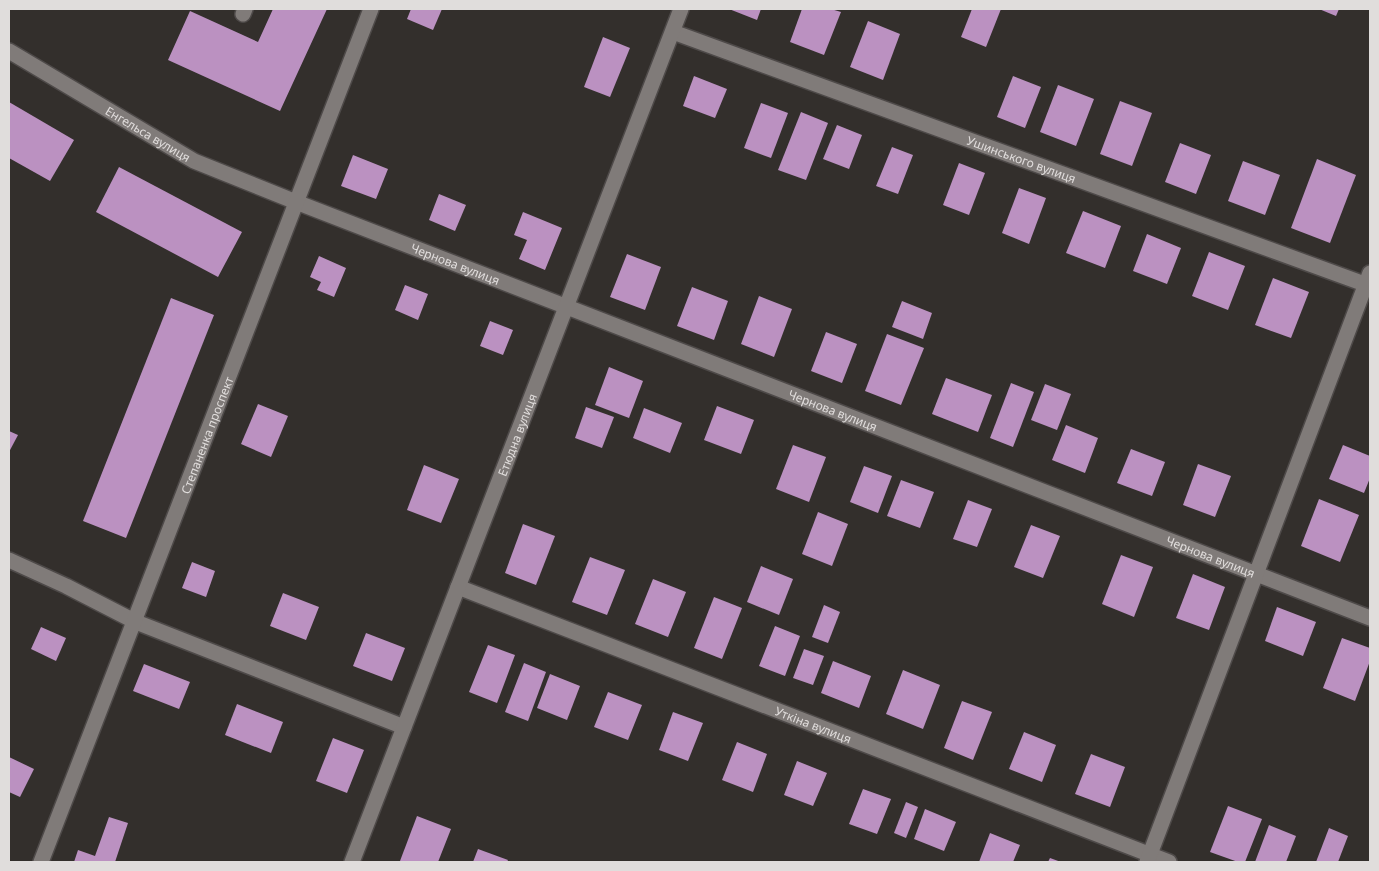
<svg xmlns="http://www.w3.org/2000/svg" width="1379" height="871" font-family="'Noto Sans',sans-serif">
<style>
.building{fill:#bb91c1}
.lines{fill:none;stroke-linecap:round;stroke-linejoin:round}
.minor-casing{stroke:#4e4a49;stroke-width:18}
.minor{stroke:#807b79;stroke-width:15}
.labels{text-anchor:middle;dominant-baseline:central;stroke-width:5;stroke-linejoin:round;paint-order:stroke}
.street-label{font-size:12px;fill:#e0dddc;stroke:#191716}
</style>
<rect width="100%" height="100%" fill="#332f2c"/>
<g class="building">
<path d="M 273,9 L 327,9 L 280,111 L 168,60 L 190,11 L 258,42 Z"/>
<path d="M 411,9 L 442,9 L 433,30 L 407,19 Z"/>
<path d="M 729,9 L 761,9 L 757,20 Z"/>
<path d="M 802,9 L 831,9 L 841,12 L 824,55 L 790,42 Z"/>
<path d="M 972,9 L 1001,9 L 986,47 L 961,37 Z"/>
<path d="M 1319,9 L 1339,9 L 1336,16 Z"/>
<path d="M 868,21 L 900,34 L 883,80 L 850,67 Z"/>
<path d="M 603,37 L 630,48 L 610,97 L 584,87 Z"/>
<path d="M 694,76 L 727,89 L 715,118 L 683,106 Z"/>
<path d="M 1013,76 L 1041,87 L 1025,128 L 997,117 Z"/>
<path d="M 1058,85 L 1094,99 L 1076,146 L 1040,132 Z"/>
<path d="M 1120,101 L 1152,113 L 1132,166 L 1100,154 Z"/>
<path d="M 9,102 L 74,140 L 50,181 L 9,158 Z"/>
<path d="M 761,103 L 788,113 L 771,158 L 744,148 Z"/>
<path d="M 801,112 L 828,123 L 806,180 L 778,170 Z"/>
<path d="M 837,125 L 862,135 L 849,169 L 823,159 Z"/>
<path d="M 1180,143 L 1211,155 L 1196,194 L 1165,182 Z"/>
<path d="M 892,147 L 913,155 L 898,194 L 876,186 Z"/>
<path d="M 353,155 L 388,169 L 376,199 L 341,186 Z"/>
<path d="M 1317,159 L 1356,175 L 1330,243 L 1291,228 Z"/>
<path d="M 1243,161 L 1280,175 L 1265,215 L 1228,201 Z"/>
<path d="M 959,163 L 985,173 L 969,215 L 943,205 Z"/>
<path d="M 119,167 L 242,232 L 218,277 L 96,212 Z"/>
<path d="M 1019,188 L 1046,198 L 1029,244 L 1002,233 Z"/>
<path d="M 439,194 L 466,205 L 455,231 L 429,220 Z"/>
<path d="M 1083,211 L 1121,226 L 1105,268 L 1066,253 Z"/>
<path d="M 523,212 L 562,228 L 545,270 L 519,259 L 527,240 L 514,235 Z"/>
<path d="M 1147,234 L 1181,248 L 1167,284 L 1133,271 Z"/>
<path d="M 1209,252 L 1245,266 L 1228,310 L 1192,296 Z"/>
<path d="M 627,254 L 661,267 L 645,310 L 610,297 Z"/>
<path d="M 319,256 L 346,268 L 334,297 L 317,290 L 321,282 L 310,277 Z"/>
<path d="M 1273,278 L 1309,292 L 1291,338 L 1255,325 Z"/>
<path d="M 405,285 L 428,294 L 418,320 L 395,310 Z"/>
<path d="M 692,287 L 728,301 L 714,340 L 677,326 Z"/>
<path d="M 759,296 L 792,309 L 774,357 L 741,344 Z"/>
<path d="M 171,298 L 214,315 L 126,538 L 83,521 Z"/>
<path d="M 902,301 L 932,313 L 923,339 L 892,327 Z"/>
<path d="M 490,321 L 513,330 L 503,355 L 480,346 Z"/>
<path d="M 826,332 L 857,344 L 842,383 L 811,371 Z"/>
<path d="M 887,334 L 924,348 L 901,405 L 865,391 Z"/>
<path d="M 609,367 L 643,381 L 629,418 L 595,405 Z"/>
<path d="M 946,378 L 992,395 L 978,432 L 932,414 Z"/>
<path d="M 1011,383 L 1034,392 L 1013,447 L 990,438 Z"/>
<path d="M 1045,384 L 1071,394 L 1057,430 L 1031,420 Z"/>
<path d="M 258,404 L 288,416 L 271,457 L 241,444 Z"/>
<path d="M 717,406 L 754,420 L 741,454 L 704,440 Z"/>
<path d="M 586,407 L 614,417 L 602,448 L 575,438 Z"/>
<path d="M 644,408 L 682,423 L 670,453 L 633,438 Z"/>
<path d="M 1066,425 L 1098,438 L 1085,473 L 1052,460 Z"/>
<path d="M 9,431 L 18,435 L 9,452 Z"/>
<path d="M 793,445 L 826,457 L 809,502 L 776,489 Z"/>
<path d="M 1343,445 L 1370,456 L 1370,478 L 1364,493 L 1329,479 Z"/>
<path d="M 1131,449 L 1165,462 L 1152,496 L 1117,483 Z"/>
<path d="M 1198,464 L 1231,476 L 1215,517 L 1183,505 Z"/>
<path d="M 424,465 L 459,479 L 441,523 L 407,510 Z"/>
<path d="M 864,466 L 892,476 L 878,513 L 850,502 Z"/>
<path d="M 901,480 L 934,492 L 920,528 L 887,516 Z"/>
<path d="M 1319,499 L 1359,515 L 1340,562 L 1301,546 Z"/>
<path d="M 968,500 L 992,509 L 977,547 L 953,539 Z"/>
<path d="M 818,512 L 848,524 L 832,566 L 802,554 Z"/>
<path d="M 523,524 L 555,536 L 536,585 L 505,573 Z"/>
<path d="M 1031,525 L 1060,536 L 1043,578 L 1014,567 Z"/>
<path d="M 1121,555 L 1153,567 L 1134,617 L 1102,604 Z"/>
<path d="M 590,557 L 625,570 L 607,615 L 572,602 Z"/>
<path d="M 192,562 L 215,571 L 206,597 L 182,588 Z"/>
<path d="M 761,566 L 793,579 L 779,615 L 747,602 Z"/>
<path d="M 1193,574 L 1225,587 L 1209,630 L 1176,618 Z"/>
<path d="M 653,579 L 686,592 L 668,637 L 635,624 Z"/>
<path d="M 283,593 L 319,607 L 306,640 L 270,626 Z"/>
<path d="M 714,597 L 742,608 L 722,659 L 694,648 Z"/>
<path d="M 824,605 L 840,612 L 828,643 L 812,637 Z"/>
<path d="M 1277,607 L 1316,622 L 1303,656 L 1265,641 Z"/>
<path d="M 775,626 L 800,636 L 785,676 L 759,666 Z"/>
<path d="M 41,627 L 66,638 L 56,661 L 31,649 Z"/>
<path d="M 366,633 L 405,648 L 392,681 L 353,666 Z"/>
<path d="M 1342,638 L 1370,648 L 1370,661 L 1355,701 L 1323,688 Z"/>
<path d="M 488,645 L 515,655 L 497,703 L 469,692 Z"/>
<path d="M 804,649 L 824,656 L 813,685 L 793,678 Z"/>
<path d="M 833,661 L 871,676 L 859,708 L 821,693 Z"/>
<path d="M 524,663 L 546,672 L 528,721 L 505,712 Z"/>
<path d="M 144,664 L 190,682 L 179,709 L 133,691 Z"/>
<path d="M 903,670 L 940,685 L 923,729 L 886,714 Z"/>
<path d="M 550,674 L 580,686 L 567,720 L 537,708 Z"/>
<path d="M 608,692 L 642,705 L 628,740 L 594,727 Z"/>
<path d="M 962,701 L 992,712 L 973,760 L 944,748 Z"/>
<path d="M 237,704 L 283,722 L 271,753 L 225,735 Z"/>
<path d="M 673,712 L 703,723 L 688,761 L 659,750 Z"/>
<path d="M 1024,732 L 1056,745 L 1042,782 L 1009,769 Z"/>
<path d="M 333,738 L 364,750 L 347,793 L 316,781 Z"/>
<path d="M 737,742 L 767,754 L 753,792 L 722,780 Z"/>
<path d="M 1091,754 L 1125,767 L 1110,807 L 1075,794 Z"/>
<path d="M 9,757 L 34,769 L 20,797 L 9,792 Z"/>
<path d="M 797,761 L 827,773 L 813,806 L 784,795 Z"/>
<path d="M 863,789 L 891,799 L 877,834 L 849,824 Z"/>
<path d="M 906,802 L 918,807 L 906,838 L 894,833 Z"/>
<path d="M 1228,806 L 1262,819 L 1245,862 L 1238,862 L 1210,852 Z"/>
<path d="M 925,809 L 956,822 L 944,851 L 914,839 Z"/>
<path d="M 417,816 L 451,829 L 438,862 L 400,861 Z"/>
<path d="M 109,817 L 128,823 L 115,862 L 74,862 L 78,850 L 95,856 Z"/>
<path d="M 1269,825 L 1296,836 L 1286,862 L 1255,862 Z"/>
<path d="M 1329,828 L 1348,836 L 1338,862 L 1316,862 Z"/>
<path d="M 990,833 L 1020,845 L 1013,862 L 979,862 Z"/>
<path d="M 478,849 L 508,860 L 507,862 L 473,862 Z"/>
<path d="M 1050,858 L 1061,862 L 1048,862 Z"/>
</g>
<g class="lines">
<defs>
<g id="minor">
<path d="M 243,14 L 245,9"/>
<path id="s1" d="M 673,32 L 1370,286"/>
<path id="s2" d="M 9,51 L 194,161 L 296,202 L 1370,618"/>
<path d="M 9,560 L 66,586 L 136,622 L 404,727"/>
<path id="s3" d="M 458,587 L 1169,862"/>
<path id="s4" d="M 41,862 C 153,579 260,293 371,9"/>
<path id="s5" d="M 352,862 L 681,9"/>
<path d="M 1147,862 L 1370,273"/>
</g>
</defs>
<use href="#minor" class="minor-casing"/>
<use href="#minor" class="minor"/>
</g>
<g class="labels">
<g class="street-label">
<text stroke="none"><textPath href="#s2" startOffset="162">Енгельса вулиця</textPath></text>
<text stroke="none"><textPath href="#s1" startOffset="371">Ушинського вулиця</textPath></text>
<text stroke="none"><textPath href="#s2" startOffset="496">Чернова вулиця</textPath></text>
<text stroke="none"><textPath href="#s2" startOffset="901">Чернова вулиця</textPath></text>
<text stroke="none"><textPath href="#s5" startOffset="458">Етюдна вулиця</textPath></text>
<text stroke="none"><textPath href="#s4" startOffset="458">Степаненка проспект</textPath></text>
<text stroke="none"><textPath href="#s2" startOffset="1306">Чернова вулиця</textPath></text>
<text stroke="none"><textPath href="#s3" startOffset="381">Уткіна вулиця</textPath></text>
</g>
</g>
<rect width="1379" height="871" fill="none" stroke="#e0dddc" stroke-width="20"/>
</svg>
